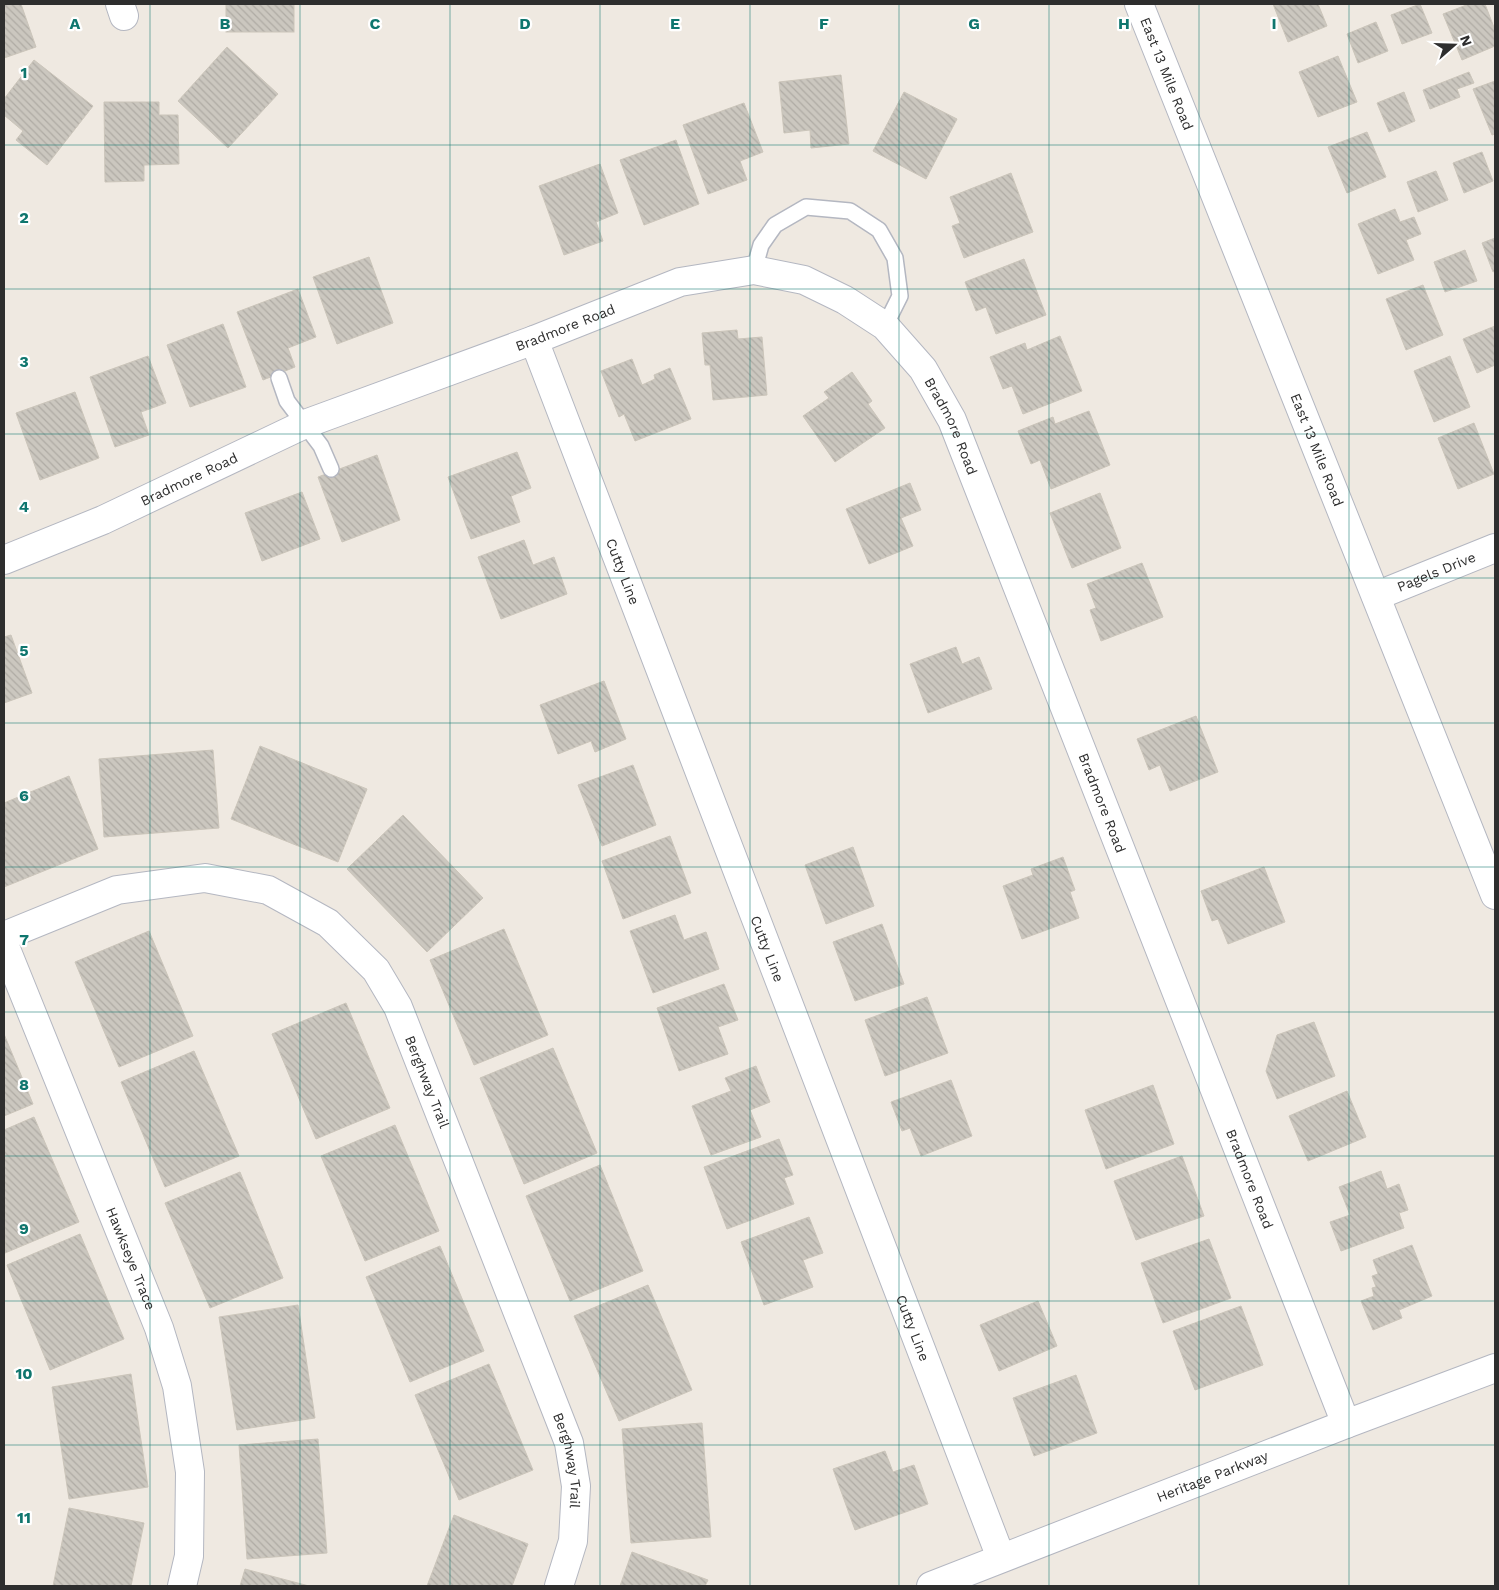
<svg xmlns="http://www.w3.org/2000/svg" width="1499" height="1590" font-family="'Work Sans',sans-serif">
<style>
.building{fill:url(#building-back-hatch);stroke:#cbc5ba}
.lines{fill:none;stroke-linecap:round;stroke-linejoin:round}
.service-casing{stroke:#b4b7c1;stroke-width:18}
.minor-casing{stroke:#b4b7c1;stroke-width:30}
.secondary-casing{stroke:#b4b7c1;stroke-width:30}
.service{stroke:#fff;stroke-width:15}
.minor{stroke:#fff;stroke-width:28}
.secondary{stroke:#fff;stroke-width:28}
.grid{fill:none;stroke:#0f766e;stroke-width:1;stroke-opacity:0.55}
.labels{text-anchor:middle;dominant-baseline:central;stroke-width:4.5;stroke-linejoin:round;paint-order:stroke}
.street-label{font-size:14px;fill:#2e2e2e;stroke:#fff}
.grid-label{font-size:16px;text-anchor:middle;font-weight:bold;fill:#0f766e;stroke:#fff;stroke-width:4.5;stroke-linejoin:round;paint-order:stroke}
</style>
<defs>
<pattern id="building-back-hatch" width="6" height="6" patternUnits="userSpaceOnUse" patternTransform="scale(1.25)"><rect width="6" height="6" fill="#cbc7bf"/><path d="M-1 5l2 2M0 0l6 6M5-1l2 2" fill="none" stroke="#afaba4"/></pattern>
</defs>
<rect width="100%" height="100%" fill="#efe9e1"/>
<g class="building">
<path d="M 4,4 L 21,4 L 36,47 L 4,58 Z"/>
<rect x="226" y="4" width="68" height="28"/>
<path d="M 1273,4 L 1318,4 L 1327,26 L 1288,42 Z"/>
<path d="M 1420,4 L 1432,33 L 1402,44 L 1391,15 Z"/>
<path d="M 1469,4 L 1485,4 L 1495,30 L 1495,46 L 1462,60 L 1443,14 Z"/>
<path d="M 1376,22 L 1388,51 L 1358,63 L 1347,34 Z"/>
<path d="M 227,47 L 278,94 L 228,148 L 178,101 Z"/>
<path d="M 1338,56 L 1357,102 L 1318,117 L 1299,72 Z"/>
<path d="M 34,60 L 93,106 L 47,165 L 16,140 L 23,131 L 4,115 L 4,99 Z"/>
<path d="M 1469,72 L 1474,83 L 1457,89 L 1460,97 L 1430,109 L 1423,90 Z"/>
<path d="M 841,75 L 849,144 L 811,148 L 810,130 L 784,133 L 779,82 Z"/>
<path d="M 1495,81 L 1495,134 L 1492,135 L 1473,89 Z"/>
<path d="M 904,92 L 957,119 L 926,179 L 873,151 Z"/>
<path d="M 1404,92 L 1415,121 L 1389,132 L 1377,103 Z"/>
<path d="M 104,102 L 159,102 L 159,115 L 178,115 L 179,164 L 144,165 L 144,181 L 105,182 Z"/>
<path d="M 744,103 L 763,152 L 740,161 L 747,180 L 708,194 L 683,125 Z"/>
<path d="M 1367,132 L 1386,177 L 1347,193 L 1328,147 Z"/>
<path d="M 676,140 L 699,204 L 644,225 L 620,160 Z"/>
<path d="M 1482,152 L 1493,181 L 1464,193 L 1453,163 Z"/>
<path d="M 600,164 L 618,213 L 596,222 L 603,241 L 564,255 L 539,186 Z"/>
<path d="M 1436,171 L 1448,200 L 1418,212 L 1407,182 Z"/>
<path d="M 1011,173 L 1033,232 L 964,258 L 952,226 L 960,223 L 950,197 Z"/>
<path d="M 1395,209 L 1400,222 L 1414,217 L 1421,234 L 1406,240 L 1414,260 L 1378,274 L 1358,224 Z"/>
<path d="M 1495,238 L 1495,271 L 1493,272 L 1482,243 Z"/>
<path d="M 1465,250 L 1477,281 L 1445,292 L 1434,262 Z"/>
<path d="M 369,257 L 393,323 L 337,344 L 313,277 Z"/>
<path d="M 1024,259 L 1046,315 L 996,334 L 986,307 L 976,311 L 965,282 Z"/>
<path d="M 1423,285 L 1443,335 L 1406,350 L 1386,299 Z"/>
<path d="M 298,289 L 316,337 L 288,348 L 295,367 L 263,380 L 237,312 Z"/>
<path d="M 223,324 L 246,387 L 190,407 L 167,345 Z"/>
<path d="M 1495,326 L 1495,365 L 1477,373 L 1463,339 Z"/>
<path d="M 737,330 L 738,339 L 762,337 L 767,395 L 713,400 L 710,365 L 705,365 L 702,333 Z"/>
<path d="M 1060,336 L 1082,391 L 1023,414 L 1012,386 L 1003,389 L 990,357 L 1025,343 L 1027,350 Z"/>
<path d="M 148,356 L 166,403 L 141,412 L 149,435 L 115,447 L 90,377 Z"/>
<path d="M 1450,356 L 1470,407 L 1434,422 L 1414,371 Z"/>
<path d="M 632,359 L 642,385 L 655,379 L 654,375 L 670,368 L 691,419 L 635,441 L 624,414 L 619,417 L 601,371 Z"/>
<path d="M 852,372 L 872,401 L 868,404 L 885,428 L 835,462 L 803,416 L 829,398 L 824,392 Z"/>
<path d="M 75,392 L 99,458 L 40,480 L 16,413 Z"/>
<path d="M 1089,411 L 1110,465 L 1051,489 L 1040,460 L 1031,464 L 1018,431 L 1053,417 L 1055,424 Z"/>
<path d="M 1474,423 L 1494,474 L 1458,489 L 1438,438 Z"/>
<path d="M 517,452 L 531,488 L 511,496 L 520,522 L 471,539 L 448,477 Z"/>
<path d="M 377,455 L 400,520 L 342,542 L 318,477 Z"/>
<path d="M 910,483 L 921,510 L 901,518 L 913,546 L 869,564 L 846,509 Z"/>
<path d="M 302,492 L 320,539 L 262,561 L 245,513 Z"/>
<path d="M 1100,493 L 1121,548 L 1072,568 L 1050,513 Z"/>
<path d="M 524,540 L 533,565 L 554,557 L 567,594 L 501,619 L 478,557 Z"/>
<path d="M 1142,563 L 1163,617 L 1101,641 L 1090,610 L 1096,608 L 1087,584 Z"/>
<path d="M 11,635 L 32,693 L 4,703 L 4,637 Z"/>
<path d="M 956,647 L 962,664 L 979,657 L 992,689 L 928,713 L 910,664 Z"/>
<path d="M 604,681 L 626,739 L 595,752 L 591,741 L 558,754 L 540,705 Z"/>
<path d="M 1196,716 L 1218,772 L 1170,791 L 1160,765 L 1149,770 L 1137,739 Z"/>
<path d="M 260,746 L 367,789 L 338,862 L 231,819 Z"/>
<path d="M 213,750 L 219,828 L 104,837 L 99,759 Z"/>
<path d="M 633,765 L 656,825 L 602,846 L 578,785 Z"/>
<path d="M 69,776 L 98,849 L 4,887 L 4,803 Z"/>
<path d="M 403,815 L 483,898 L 427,952 L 347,869 Z"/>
<path d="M 670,836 L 691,893 L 623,919 L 602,861 Z"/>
<path d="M 853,847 L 874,906 L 826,924 L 805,865 Z"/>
<path d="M 1063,857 L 1075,890 L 1070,892 L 1079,918 L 1022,939 L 1003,886 L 1033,875 L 1031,869 Z"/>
<path d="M 1264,867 L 1285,922 L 1228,944 L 1218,919 L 1212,921 L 1201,891 Z"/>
<path d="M 675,915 L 684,940 L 706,932 L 719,969 L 653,993 L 630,931 Z"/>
<path d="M 882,924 L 904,984 L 855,1001 L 833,942 Z"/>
<path d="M 504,929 L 548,1035 L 474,1065 L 430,960 Z"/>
<path d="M 149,931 L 193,1036 L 119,1067 L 75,962 Z"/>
<path d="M 724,984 L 738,1020 L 718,1027 L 728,1054 L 679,1071 L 657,1008 Z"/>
<path d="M 927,997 L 948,1053 L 885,1076 L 865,1020 Z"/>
<path d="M 346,1003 L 390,1108 L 316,1139 L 272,1034 Z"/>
<path d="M 1314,1022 L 1335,1076 L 1277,1099 L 1266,1071 L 1277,1035 Z"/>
<path d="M 4,1034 L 33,1104 L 4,1116 Z"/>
<path d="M 553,1048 L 597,1153 L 524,1184 L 480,1078 Z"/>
<path d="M 194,1051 L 239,1156 L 165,1187 L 121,1082 Z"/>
<path d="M 756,1066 L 770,1102 L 750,1110 L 761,1137 L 711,1155 L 692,1106 L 731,1091 L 725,1078 Z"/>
<path d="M 951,1080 L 972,1136 L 921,1156 L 910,1128 L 902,1131 L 891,1102 Z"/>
<path d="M 1153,1085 L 1174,1144 L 1106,1169 L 1085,1110 Z"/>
<path d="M 1347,1091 L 1366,1137 L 1308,1161 L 1289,1116 Z"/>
<path d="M 34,1117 L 79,1222 L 5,1253 L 4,1130 Z"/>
<path d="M 395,1125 L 439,1231 L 365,1261 L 321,1156 Z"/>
<path d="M 779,1139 L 793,1175 L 784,1178 L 794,1204 L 727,1229 L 704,1167 Z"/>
<path d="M 1182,1156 L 1204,1216 L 1136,1240 L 1114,1181 Z"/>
<path d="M 600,1165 L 643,1271 L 570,1301 L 526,1196 Z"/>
<path d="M 1381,1171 L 1387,1189 L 1399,1184 L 1408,1210 L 1399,1213 L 1404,1228 L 1341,1251 L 1330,1222 L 1350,1215 L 1339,1187 Z"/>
<path d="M 240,1172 L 283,1278 L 210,1308 L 165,1203 Z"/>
<path d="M 809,1217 L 823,1253 L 803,1260 L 813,1287 L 764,1305 L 741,1242 Z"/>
<path d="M 80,1234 L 124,1339 L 50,1370 L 7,1265 Z"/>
<path d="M 1209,1239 L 1231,1298 L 1163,1323 L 1141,1263 Z"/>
<path d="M 1412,1245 L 1432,1296 L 1399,1310 L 1402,1318 L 1373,1330 L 1361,1301 L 1374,1296 L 1372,1288 L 1376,1287 L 1372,1276 L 1378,1274 L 1373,1260 Z"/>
<path d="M 440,1246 L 484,1351 L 410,1382 L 366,1277 Z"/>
<path d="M 648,1285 L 692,1390 L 619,1421 L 574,1316 Z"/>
<path d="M 1038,1301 L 1057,1346 L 999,1371 L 980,1325 Z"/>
<path d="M 298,1305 L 315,1418 L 237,1430 L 219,1317 Z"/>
<path d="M 1241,1306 L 1263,1365 L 1195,1390 L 1173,1331 Z"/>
<path d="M 489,1364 L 533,1470 L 459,1500 L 415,1395 Z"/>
<path d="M 131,1374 L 148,1487 L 69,1499 L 52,1387 Z"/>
<path d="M 1076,1375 L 1097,1433 L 1034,1456 L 1013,1398 Z"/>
<path d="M 702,1423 L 711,1537 L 631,1543 L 622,1429 Z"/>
<path d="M 318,1439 L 327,1553 L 247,1559 L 239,1445 Z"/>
<path d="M 885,1451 L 893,1472 L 914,1465 L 928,1504 L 855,1530 L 833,1469 Z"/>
<path d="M 69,1508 L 144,1523 L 131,1586 L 53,1586 Z"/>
<path d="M 454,1515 L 528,1544 L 512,1586 L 427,1586 Z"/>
<path d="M 632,1552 L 708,1580 L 705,1586 L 620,1586 Z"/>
<path d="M 245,1569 L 309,1586 L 240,1586 Z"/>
</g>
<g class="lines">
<defs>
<g id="service">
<path d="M 754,270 L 761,245 L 775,225 L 806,207 L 850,211 L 879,230 L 895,258 L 900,296 L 885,326"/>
<path d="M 279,378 L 287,401 L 321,446 L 331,469"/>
</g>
<g id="minor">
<path d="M 120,4 L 124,16"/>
<path id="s1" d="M 534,340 L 1001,1558"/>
<path id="s2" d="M 4,560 L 103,520 L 305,424 L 534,340 L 680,282 L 754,270 L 804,280 L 845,300 L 885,326 L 923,369 L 952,420 L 1346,1424"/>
<path id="s3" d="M 1376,596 L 1495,548"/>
<path id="s4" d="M 4,936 L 117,890 L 205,878 L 268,890 L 328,923 L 376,970 L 398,1007 L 569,1443 L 576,1486 L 573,1541 L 559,1586"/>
<path id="s5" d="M 4,944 L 159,1328 L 177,1386 L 190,1472 L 189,1556 L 182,1586"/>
<path id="s6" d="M 931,1586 L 1346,1424 L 1495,1368"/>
</g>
<g id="secondary">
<path id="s7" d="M 1139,4 L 1495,895"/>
</g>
</defs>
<use href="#service" class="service-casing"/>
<use href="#minor" class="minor-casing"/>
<use href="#secondary" class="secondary-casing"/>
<use href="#service" class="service"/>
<use href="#minor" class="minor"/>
<use href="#secondary" class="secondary"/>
</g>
<path class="grid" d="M 150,4 L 150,1586M 300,4 L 300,1586M 450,4 L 450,1586M 600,4 L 600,1586M 750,4 L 750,1586M 899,4 L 899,1586M 1049,4 L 1049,1586M 1199,4 L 1199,1586M 1349,4 L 1349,1586M 4,145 L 1495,145M 4,289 L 1495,289M 4,434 L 1495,434M 4,578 L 1495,578M 4,723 L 1495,723M 4,867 L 1495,867M 4,1012 L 1495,1012M 4,1156 L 1495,1156M 4,1301 L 1495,1301M 4,1445 L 1495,1445"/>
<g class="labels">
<g class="street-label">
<text stroke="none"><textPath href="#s7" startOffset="75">East 13 Mile Road</textPath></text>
<text stroke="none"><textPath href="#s2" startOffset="608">Bradmore Road</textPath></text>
<text stroke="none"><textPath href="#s2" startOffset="1072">Bradmore Road</textPath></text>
<text stroke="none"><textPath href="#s7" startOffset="480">East 13 Mile Road</textPath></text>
<text stroke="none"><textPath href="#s2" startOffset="202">Bradmore Road</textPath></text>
<text stroke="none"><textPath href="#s1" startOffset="248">Cutty Line</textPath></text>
<text stroke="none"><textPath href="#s3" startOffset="65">Pagels Drive</textPath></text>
<text stroke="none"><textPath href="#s2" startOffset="1478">Bradmore Road</textPath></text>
<text stroke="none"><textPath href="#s1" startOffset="652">Cutty Line</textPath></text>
<text stroke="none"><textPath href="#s4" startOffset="534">Berghway Trail</textPath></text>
<text stroke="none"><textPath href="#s2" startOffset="1882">Bradmore Road</textPath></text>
<text stroke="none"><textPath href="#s5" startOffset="339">Hawkseye Trace</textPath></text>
<text stroke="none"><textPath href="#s1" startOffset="1058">Cutty Line</textPath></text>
<text stroke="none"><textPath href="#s4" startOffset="939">Berghway Trail</textPath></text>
<text stroke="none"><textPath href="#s6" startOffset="302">Heritage Parkway</textPath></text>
</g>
</g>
<g class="grid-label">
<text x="75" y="29">A</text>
<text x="225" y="29">B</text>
<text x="375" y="29">C</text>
<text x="525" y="29">D</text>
<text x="675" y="29">E</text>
<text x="824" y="29">F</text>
<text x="974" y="29">G</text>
<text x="1124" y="29">H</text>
<text x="1274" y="29">I</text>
<text x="24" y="78">1</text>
<text x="24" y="223">2</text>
<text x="24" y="367">3</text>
<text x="24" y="512">4</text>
<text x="24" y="656">5</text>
<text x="24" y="801">6</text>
<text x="24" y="945">7</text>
<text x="24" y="1090">8</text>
<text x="24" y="1234">9</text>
<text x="24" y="1379">10</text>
<text x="24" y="1523">11</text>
</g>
<rect width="1499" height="1590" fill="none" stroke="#2e2e2e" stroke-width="10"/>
<g transform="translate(1454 45) rotate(70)" stroke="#ffffff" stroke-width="4" paint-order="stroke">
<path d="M0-4L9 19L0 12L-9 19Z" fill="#2e2e2e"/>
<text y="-8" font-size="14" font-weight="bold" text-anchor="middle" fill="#2e2e2e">N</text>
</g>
</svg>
